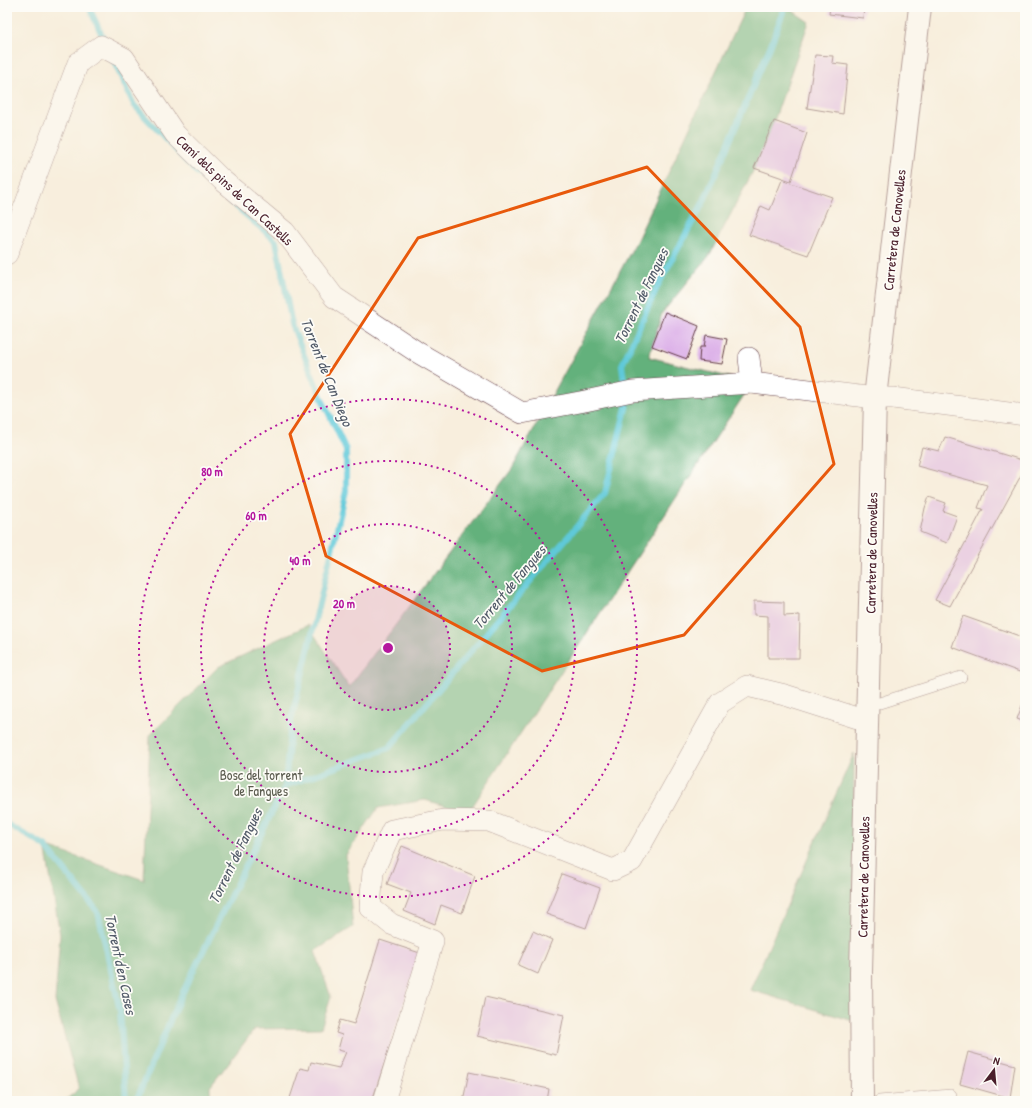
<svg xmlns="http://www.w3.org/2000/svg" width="1032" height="1108" font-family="'Patrick Hand',sans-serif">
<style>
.forest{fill:#64b17b;stroke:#576853}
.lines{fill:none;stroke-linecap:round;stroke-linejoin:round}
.stream{stroke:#5fc9d9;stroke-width:6}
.building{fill:#dbaee8}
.service-casing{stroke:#643e46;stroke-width:12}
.minor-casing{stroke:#643e46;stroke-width:22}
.tertiary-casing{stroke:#643e46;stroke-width:24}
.service{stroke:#fff;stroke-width:11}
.minor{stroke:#fff;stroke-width:21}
.tertiary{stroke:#fff;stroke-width:22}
.marked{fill:none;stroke:#e8590c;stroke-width:3;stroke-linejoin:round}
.ring{fill:none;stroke:#b5179e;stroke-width:2;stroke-dasharray:2 4}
.labels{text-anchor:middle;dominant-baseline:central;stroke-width:3.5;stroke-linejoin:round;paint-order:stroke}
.street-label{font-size:14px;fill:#4a1f2b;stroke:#fdfcf7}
.park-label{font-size:14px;fill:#5b5c4f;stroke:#fdfcf7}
.water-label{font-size:15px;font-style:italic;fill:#515a68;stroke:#fdfcf7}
.centre{fill:#b5179e;stroke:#fdfcf7;stroke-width:2}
.ring-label{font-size:12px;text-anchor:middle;font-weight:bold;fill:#b5179e;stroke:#fdfcf7;stroke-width:3.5;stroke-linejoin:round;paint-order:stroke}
</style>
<rect width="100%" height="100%" fill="#fdfcf7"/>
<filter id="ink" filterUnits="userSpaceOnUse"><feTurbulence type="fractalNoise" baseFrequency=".025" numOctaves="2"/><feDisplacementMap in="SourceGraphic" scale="8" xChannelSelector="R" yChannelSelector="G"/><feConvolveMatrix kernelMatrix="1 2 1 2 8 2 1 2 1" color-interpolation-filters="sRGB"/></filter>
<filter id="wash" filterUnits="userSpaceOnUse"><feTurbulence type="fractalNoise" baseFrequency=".012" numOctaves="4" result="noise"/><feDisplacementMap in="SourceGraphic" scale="16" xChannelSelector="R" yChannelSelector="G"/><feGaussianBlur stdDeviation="0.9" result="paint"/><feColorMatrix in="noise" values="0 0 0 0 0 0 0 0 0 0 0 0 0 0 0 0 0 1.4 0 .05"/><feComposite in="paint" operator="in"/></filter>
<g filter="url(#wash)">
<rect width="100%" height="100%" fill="#f8eedd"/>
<g class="forest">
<path d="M 746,7 L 787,7 L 809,22 L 763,152 L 709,256 L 662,313 L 649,357 L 752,383 L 468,813 L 425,800 L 378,808 L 346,855 L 353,927 L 315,951 L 331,997 L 321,1028 L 255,1029 L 210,1087 L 211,1101 L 64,1101 L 79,1089 L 55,1001 L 60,935 L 45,846 L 144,880 L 150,735 L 218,667 L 308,625 L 349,687 L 512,469 L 636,242 Z"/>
<path d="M 854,753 L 853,1021 L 750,990 Z"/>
</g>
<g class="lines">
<g class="stream">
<path d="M 89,7 L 105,42"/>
<path d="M 113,60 L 134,105 L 196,172 L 276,241 L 292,325 L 321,397 L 346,450 L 346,491 L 291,721 L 285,786"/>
<path d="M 7,824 L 45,846 L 98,912 L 120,1011 L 126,1101"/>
<path d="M 136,1101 L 178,1002 L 285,786 L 389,748 L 605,493 L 627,404 L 622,365 L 658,285 L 704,201 L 770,47 L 785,7"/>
</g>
</g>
<g id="blocks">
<g class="building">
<path d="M 830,7 L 864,7 L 863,18 L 829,14 Z"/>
<path d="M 815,55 L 833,56 L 832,63 L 848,65 L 843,114 L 807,108 Z"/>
<path d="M 774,121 L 807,133 L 791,181 L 754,168 Z"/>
<path d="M 782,180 L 832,197 L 808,255 L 749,235 L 761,206 L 770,210 Z"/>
<path d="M 665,312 L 699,326 L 687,359 L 652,346 Z"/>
<path d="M 706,335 L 727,339 L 722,364 L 699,361 L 700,347 L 704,347 Z"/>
<path d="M 945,437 L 1025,461 L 1025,468 L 950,606 L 935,600 L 983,509 L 978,508 L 987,485 L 917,466 L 922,447 L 939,451 Z"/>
<path d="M 929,497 L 946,503 L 943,511 L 957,516 L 947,543 L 920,532 L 925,508 Z"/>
<path d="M 754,601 L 784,602 L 784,616 L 800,615 L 799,658 L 768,658 L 768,616 L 754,615 Z"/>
<path d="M 963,616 L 1025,638 L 1025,674 L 952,647 Z"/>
<path d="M 1023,703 L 1025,703 L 1025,722 L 1017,719 Z"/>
<path d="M 402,846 L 475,876 L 462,913 L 441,905 L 435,924 L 404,911 L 411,893 L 387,884 Z"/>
<path d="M 562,874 L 600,888 L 586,928 L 546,914 Z"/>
<path d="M 533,931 L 552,940 L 538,974 L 518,965 Z"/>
<path d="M 380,940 L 420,953 L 372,1101 L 289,1101 L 300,1068 L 309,1070 L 311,1062 L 339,1068 L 346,1052 L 338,1050 L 342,1035 L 336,1033 L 340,1020 L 354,1024 Z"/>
<path d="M 485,997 L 564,1015 L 556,1055 L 477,1036 Z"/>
<path d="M 968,1052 L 1015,1065 L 1010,1098 L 960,1084 Z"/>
<path d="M 469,1072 L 549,1089 L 547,1101 L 463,1101 Z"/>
</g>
</g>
</g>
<g filter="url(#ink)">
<use href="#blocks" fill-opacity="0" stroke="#643e46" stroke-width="1"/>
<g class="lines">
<defs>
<g id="service">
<path d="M 867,707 L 961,677"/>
<path d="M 879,1101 L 951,1095"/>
</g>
<g id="minor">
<path d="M 7,254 L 78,63 L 101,46 L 124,58 L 175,134 L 222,180 L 285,232 L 334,297 L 417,352 L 522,413 L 585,401 L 632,391 L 752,383"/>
<path d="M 749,358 L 752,383 L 875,398 L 893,398 L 1025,415"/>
<path d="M 384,1101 L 433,941 L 391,924 L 370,907 L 373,872 L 392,830 L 443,820 L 489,821 L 613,870 L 632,861 L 720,703 L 747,686 L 785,695 L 867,721"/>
</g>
<path id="tertiary" d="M 862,1101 L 861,972 L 875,398 L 920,7"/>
</defs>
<use href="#service" class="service-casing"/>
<use href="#minor" class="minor-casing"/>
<use href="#tertiary" class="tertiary-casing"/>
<use href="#service" class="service"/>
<use href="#minor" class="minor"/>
<use href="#tertiary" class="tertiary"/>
</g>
</g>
<path d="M0 0H1032V1108H0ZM 647,167 L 800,327 L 834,464 L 684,635 L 542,671 L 326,556 L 290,434 L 418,238 Z" fill="#f8eedd" fill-opacity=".55" fill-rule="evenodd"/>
<path class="marked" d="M 647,167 L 800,327 L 834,464 L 684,635 L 542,671 L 326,556 L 290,434 L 418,238 Z"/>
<circle cx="388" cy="648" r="62" fill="#b5179e" fill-opacity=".12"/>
<g class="ring">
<circle cx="388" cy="648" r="62"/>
<circle cx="388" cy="648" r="124"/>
<circle cx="388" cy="648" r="187"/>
<circle cx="388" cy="648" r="249"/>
</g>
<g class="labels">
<g class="street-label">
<text transform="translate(235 190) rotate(43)">Camí dels pins de Can Castells</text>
<text transform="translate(894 230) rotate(-84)">Carretera de Canovelles</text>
<text transform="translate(871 553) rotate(-89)">Carretera de Canovelles</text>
<text transform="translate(863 877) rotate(-89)">Carretera de Canovelles</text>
</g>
<g class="park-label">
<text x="261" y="774">Bosc del torrent<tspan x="261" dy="16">de Fangues</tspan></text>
</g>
<g class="water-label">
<text transform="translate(641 296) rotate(-64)">Torrent de Fangues</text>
<text transform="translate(327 372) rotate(68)">Torrent de Can Diego</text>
<text transform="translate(509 587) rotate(-50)">Torrent de Fangues</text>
<text transform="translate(235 856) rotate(-64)">Torrent de Fangues</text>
<text transform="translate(121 964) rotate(78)">Torrent d'en Cases</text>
</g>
</g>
<circle cx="388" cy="648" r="6" class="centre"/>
<g class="ring-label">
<text x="212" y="476">80 m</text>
<text x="256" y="520">60 m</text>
<text x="300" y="565">40 m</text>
<text x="344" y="608">20 m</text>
</g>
<rect width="1032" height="1108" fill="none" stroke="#fdfcf7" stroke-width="24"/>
<g transform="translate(994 1070) rotate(16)" stroke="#fdfcf7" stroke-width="3" paint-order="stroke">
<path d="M0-3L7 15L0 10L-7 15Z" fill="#4a1f2b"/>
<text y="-6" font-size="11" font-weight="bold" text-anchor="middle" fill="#4a1f2b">N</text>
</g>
</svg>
